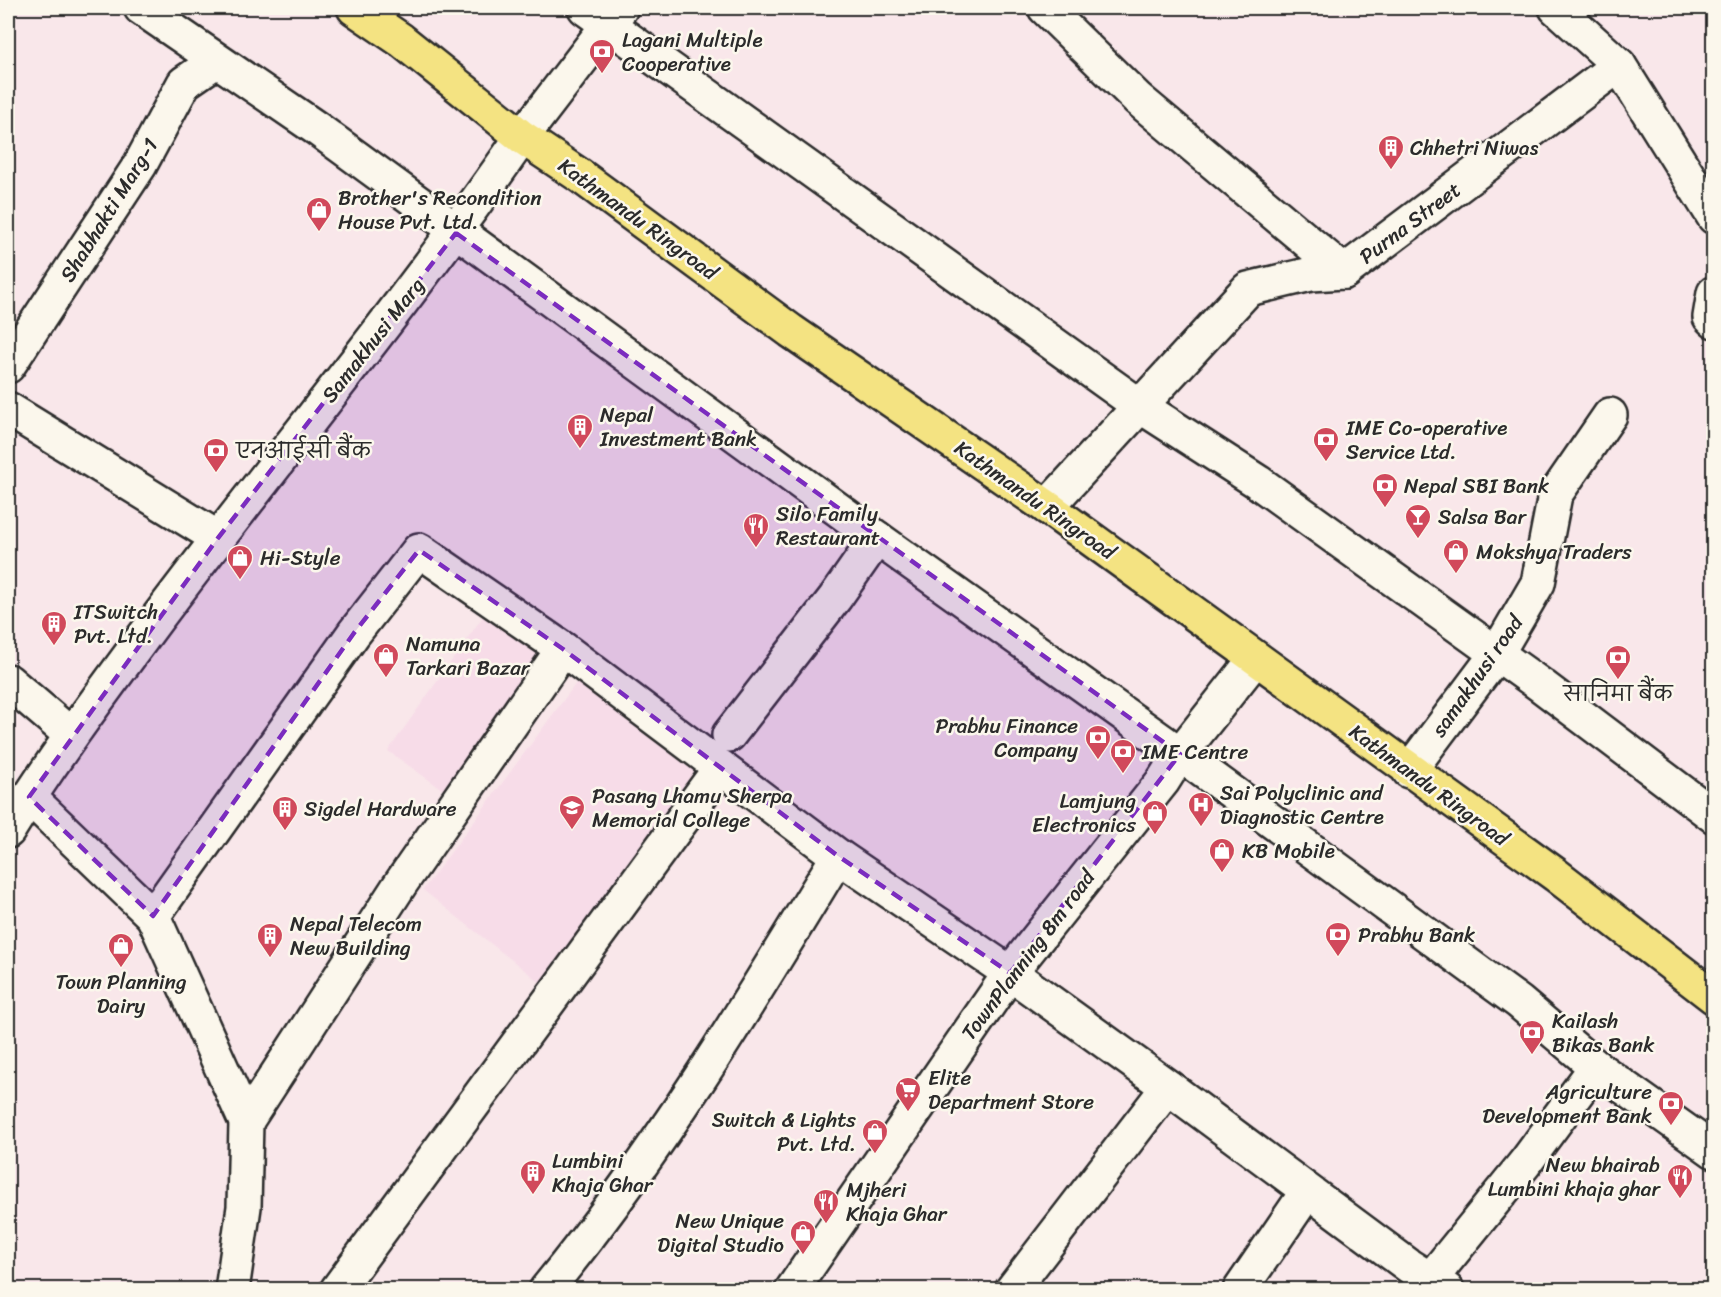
<svg xmlns="http://www.w3.org/2000/svg" width="1721" height="1297" font-family="Sriracha,'Playpen Sans Deva',sans-serif">
<style>
.built{fill:#f7dce8}
.lines{fill:none;stroke-linecap:round;stroke-linejoin:round}
.minor-casing{stroke:#2b2b2b;stroke-width:38}
.secondary-casing{stroke:#2b2b2b;stroke-width:38}
.trunk-casing{stroke:#2b2b2b;stroke-width:38}
.minor{stroke:#fbf7ec;stroke-width:33}
.secondary{stroke:#fbf7ec;stroke-width:33}
.trunk{stroke:#f4e382;stroke-width:33}
.marked{fill:#7b2cbf;fill-opacity:0.2;stroke:#7b2cbf;stroke-width:4.5;stroke-dasharray:12 8;stroke-linejoin:round}
.labels{text-anchor:middle;dominant-baseline:central;stroke-width:5;stroke-linejoin:round;paint-order:stroke}
.poi-label{font-size:21px;fill:#2b2b2b;stroke:#fbf7ec;text-anchor:start}
.street-label{font-size:21px;fill:#2b2b2b;stroke:#fbf7ec}
</style>
<rect width="100%" height="100%" fill="#f9e7ea"/>
<filter id="ink" filterUnits="userSpaceOnUse"><feTurbulence type="fractalNoise" baseFrequency=".0167" numOctaves="2"/><feDisplacementMap in="SourceGraphic" scale="12" xChannelSelector="R" yChannelSelector="G"/><feConvolveMatrix kernelMatrix="1 2 1 2 8 2 1 2 1" color-interpolation-filters="sRGB"/></filter>
<g filter="url(#ink)">
<g class="built">
<path d="M 484,615 L 543,657 L 446,792 L 388,751 Z"/>
<path d="M 585,671 L 720,772 L 556,995 L 423,890 Z"/>
</g>
<g class="lines">
<defs>
<g id="minor">
<path d="M 141,8 L 316,128 L 877,538 L 1180,754 L 1519,1002 L 1596,1067 L 1714,1151"/>
<path d="M 585,8 L 1140,406 L 1258,482 L 1542,686 L 1714,816"/>
<path d="M 1045,8 L 1138,99 L 1344,272"/>
<path d="M 1556,8 L 1619,65"/>
<path d="M 522,137 L 621,8"/>
<path d="M 1344,272 L 1619,65 L 1714,217"/>
<path d="M 1714,293 L 1710,317 L 1714,321"/>
<path d="M 8,366 L 140,165 L 184,83 L 216,61"/>
<path d="M 8,409 L 218,538"/>
<path d="M 1047,507 L 1248,289 L 1311,274 L 1344,272"/>
<path d="M 8,681 L 71,735"/>
<path d="M 729,735 L 835,598 L 877,538"/>
<path d="M 1409,771 L 1496,655 L 1538,583 L 1555,495 L 1610,415"/>
<path d="M 29,797 L 153,916"/>
<path d="M 246,1122 L 401,883 L 563,649"/>
<path d="M 1430,1280 L 1525,1163 L 1596,1067"/>
<path d="M 232,1290 L 244,1207 L 246,1122 L 153,916 L 354,633 L 419,550 L 563,649 L 838,856 L 1010,973 L 1168,1087 L 1409,1266 L 1447,1290"/>
<path d="M 337,1290 L 721,767"/>
<path d="M 546,1290 C 657,1155 748,1005 838,856"/>
<path d="M 792,1290 L 1010,973 L 1163,781 L 1180,754 L 1255,659"/>
<path d="M 1012,1290 L 1168,1087"/>
<path d="M 1240,1290 L 1307,1192"/>
</g>
<path id="secondary" d="M 8,831 C 53,758 105,689 156,620 C 277,459 407,303 522,137"/>
<path id="trunk" d="M 354,8 L 401,40 L 522,137 L 579,175 L 791,331 L 1047,507 L 1556,875 L 1714,997"/>
</defs>
<use href="#minor" class="minor-casing"/>
<use href="#secondary" class="secondary-casing"/>
<use href="#trunk" class="trunk-casing"/>
<use href="#minor" class="minor"/>
<use href="#secondary" class="secondary"/>
<use href="#trunk" class="trunk"/>
</g>
</g>
<path class="marked" d="M 456,233 L 1180,754 L 1010,973 L 838,856 L 563,649 L 419,550 L 354,633 L 153,916 L 29,797 L 218,538 Z"/>
<defs>
<symbol id="bank-pin" viewBox="-11 -11 22 30"><path d="M0 17L-7.5 6A9.5 9.5 0 1 1 7.5 6Z" fill="#d1495b" stroke="#fbf7ec"/><path d="M-6-4H6V4H-6ZM0-2.3a2.3 2.3 0 1 0 0 4.6a2.3 2.3 0 1 0 0-4.6Z" fill="#fff"/></symbol>
<symbol id="building-pin" viewBox="-11 -11 22 30"><path d="M0 17L-7.5 6A9.5 9.5 0 1 1 7.5 6Z" fill="#d1495b" stroke="#fbf7ec"/><path d="M-4-6H4V6H1V3H-1V6H-4ZM-2.5-4.3h1.7v1.8h-1.7ZM.8-4.3h1.7v1.8H.8ZM-2.5-1h1.7V.8h-1.7ZM.8-1h1.7V.8H.8Z" fill="#fff"/></symbol>
<symbol id="shop-pin" viewBox="-11 -11 22 30"><path d="M0 17L-7.5 6A9.5 9.5 0 1 1 7.5 6Z" fill="#d1495b" stroke="#fbf7ec"/><path d="M-5-2.5h2.3a2.7 3.5 0 0 1 5.4 0H5L5.5 6h-11ZM-1.5-2.5h3a1.5 2.3 0 0 0-3 0Z" fill="#fff"/></symbol>
<symbol id="bar-pin" viewBox="-11 -11 22 30"><path d="M0 17L-7.5 6A9.5 9.5 0 1 1 7.5 6Z" fill="#d1495b" stroke="#fbf7ec"/><path d="M-6-5H6L.8 .8V4.5H3.5V6h-7V4.5H-.8V.8Z" fill="#fff"/></symbol>
<symbol id="restaurant-pin" viewBox="-11 -11 22 30"><path d="M0 17L-7.5 6A9.5 9.5 0 1 1 7.5 6Z" fill="#d1495b" stroke="#fbf7ec"/><path d="M-5-6h1v4h1v-4h1v4h1v-4h1v5L-1.5 .5V6h-2V.5L-5-1ZM5-6V6H3V1.5H1.5Q1.5-4 5-6Z" fill="#fff"/></symbol>
<symbol id="hospital-pin" viewBox="-11 -11 22 30"><path d="M0 17L-7.5 6A9.5 9.5 0 1 1 7.5 6Z" fill="#d1495b" stroke="#fbf7ec"/><path d="M-5-5h3v3.5h4V-5h3V5h-3V1.5h-4V5h-3Z" fill="#fff"/></symbol>
<symbol id="university-pin" viewBox="-11 -11 22 30"><path d="M0 17L-7.5 6A9.5 9.5 0 1 1 7.5 6Z" fill="#d1495b" stroke="#fbf7ec"/><path d="M0-5L7-2L0 1L-7-2ZM-4 1L0 2.5L4 1V4Q0 6-4 4Z" fill="#fff"/></symbol>
<symbol id="supermarket-pin" viewBox="-11 -11 22 30"><path d="M0 17L-7.5 6A9.5 9.5 0 1 1 7.5 6Z" fill="#d1495b" stroke="#fbf7ec"/><path d="M-6-5.5h2.5l.6 2H6L4.5 2H-2.5L-4.4-4H-6ZM-1.5 3.2a1.3 1.3 0 1 0 .1 0ZM3 3.2a1.3 1.3 0 1 0 .1 0Z" fill="#fff"/></symbol>
</defs>
<g fill-rule="evenodd">
<use href="#bank-pin" x="587" y="37" width="30" height="40"/>
<use href="#building-pin" x="1376" y="133" width="30" height="40"/>
<use href="#shop-pin" x="304" y="195" width="30" height="40"/>
<use href="#building-pin" x="565" y="412" width="30" height="40"/>
<use href="#bank-pin" x="1311" y="425" width="30" height="40"/>
<use href="#bank-pin" x="201" y="436" width="30" height="40"/>
<use href="#bank-pin" x="1370" y="471" width="30" height="40"/>
<use href="#bar-pin" x="1403" y="502" width="30" height="40"/>
<use href="#restaurant-pin" x="741" y="511" width="30" height="40"/>
<use href="#shop-pin" x="1441" y="537" width="30" height="40"/>
<use href="#shop-pin" x="225" y="543" width="30" height="40"/>
<use href="#building-pin" x="39" y="609" width="30" height="40"/>
<use href="#shop-pin" x="371" y="641" width="30" height="40"/>
<use href="#bank-pin" x="1603" y="643" width="30" height="40"/>
<use href="#bank-pin" x="1083" y="723" width="30" height="40"/>
<use href="#bank-pin" x="1108" y="737" width="30" height="40"/>
<use href="#hospital-pin" x="1186" y="790" width="30" height="40"/>
<use href="#university-pin" x="557" y="793" width="30" height="40"/>
<use href="#building-pin" x="270" y="794" width="30" height="40"/>
<use href="#shop-pin" x="1140" y="798" width="30" height="40"/>
<use href="#shop-pin" x="1207" y="836" width="30" height="40"/>
<use href="#bank-pin" x="1323" y="920" width="30" height="40"/>
<use href="#building-pin" x="255" y="921" width="30" height="40"/>
<use href="#shop-pin" x="106" y="931" width="30" height="40"/>
<use href="#bank-pin" x="1517" y="1018" width="30" height="40"/>
<use href="#supermarket-pin" x="893" y="1075" width="30" height="40"/>
<use href="#bank-pin" x="1656" y="1089" width="30" height="40"/>
<use href="#shop-pin" x="860" y="1117" width="30" height="40"/>
<use href="#building-pin" x="518" y="1158" width="30" height="40"/>
<use href="#restaurant-pin" x="1665" y="1162" width="30" height="40"/>
<use href="#restaurant-pin" x="811" y="1187" width="30" height="40"/>
<use href="#shop-pin" x="788" y="1218" width="30" height="40"/>
</g>
<g class="labels">
<g class="poi-label">
<text x="622" y="40">Lagani Multiple<tspan x="622" dy="24">Cooperative</tspan></text>
<text x="1410" y="148">Chhetri Niwas</text>
<text x="338" y="198">Brother's Recondition<tspan x="338" dy="24">House Pvt. Ltd.</tspan></text>
<text x="600" y="415">Nepal<tspan x="600" dy="24">Investment Bank</tspan></text>
<text x="1346" y="428">IME Co-operative<tspan x="1346" dy="24">Service Ltd.</tspan></text>
<text x="236" y="451">एनआईसी बैंक</text>
<text x="1404" y="486">Nepal SBI Bank</text>
<text x="776" y="514">Silo Family<tspan x="776" dy="24">Restaurant</tspan></text>
<text x="1438" y="517">Salsa Bar</text>
<text x="1476" y="552">Mokshya Traders</text>
<text x="260" y="558">Hi-Style</text>
<text x="74" y="612">ITSwitch<tspan x="74" dy="24">Pvt. Ltd.</tspan></text>
<text x="406" y="644">Namuna<tspan x="406" dy="24">Tarkari Bazar</tspan></text>
<text x="1618" y="694" text-anchor="middle">सानिमा बैंक</text>
<text x="1078" y="726" text-anchor="end">Prabhu Finance<tspan x="1078" dy="24">Company</tspan></text>
<text x="1142" y="752">IME Centre</text>
<text x="1220" y="793">Sai Polyclinic and<tspan x="1220" dy="24">Diagnostic Centre</tspan></text>
<text x="592" y="796">Pasang Lhamu Sherpa<tspan x="592" dy="24">Memorial College</tspan></text>
<text x="1136" y="801" text-anchor="end">Lamjung<tspan x="1136" dy="24">Electronics</tspan></text>
<text x="304" y="809">Sigdel Hardware</text>
<text x="1242" y="851">KB Mobile</text>
<text x="290" y="924">Nepal Telecom<tspan x="290" dy="24">New Building</tspan></text>
<text x="1358" y="935">Prabhu Bank</text>
<text x="121" y="982" text-anchor="middle">Town Planning<tspan x="121" dy="24">Dairy</tspan></text>
<text x="1552" y="1021">Kailash<tspan x="1552" dy="24">Bikas Bank</tspan></text>
<text x="928" y="1078">Elite<tspan x="928" dy="24">Department Store</tspan></text>
<text x="1652" y="1092" text-anchor="end">Agriculture<tspan x="1652" dy="24">Development Bank</tspan></text>
<text x="856" y="1120" text-anchor="end">Switch &amp; Lights<tspan x="856" dy="24">Pvt. Ltd.</tspan></text>
<text x="552" y="1161">Lumbini<tspan x="552" dy="24">Khaja Ghar</tspan></text>
<text x="1660" y="1165" text-anchor="end">New bhairab<tspan x="1660" dy="24">Lumbini khaja ghar</tspan></text>
<text x="846" y="1190">Mjheri<tspan x="846" dy="24">Khaja Ghar</tspan></text>
<text x="784" y="1221" text-anchor="end">New Unique<tspan x="784" dy="24">Digital Studio</tspan></text>
</g>
<g class="street-label">
<text transform="translate(109 210) rotate(-58)">Shabhakti Marg-1</text>
<text transform="translate(638 219) rotate(36)">Kathmandu Ringroad</text>
<text transform="translate(1410 223) rotate(-37)">Purna Street</text>
<text transform="translate(373 340) rotate(-52)">Samakhusi Marg</text>
<text transform="translate(1035 500) rotate(35)">Kathmandu Ringroad</text>
<text transform="translate(1477 676) rotate(-55)">samakhusi road</text>
<text transform="translate(1429 785) rotate(36)">Kathmandu Ringroad</text>
<text transform="translate(1028 955) rotate(-53)">TownPlanning 8m road</text>
</g>
</g>
<rect width="1721" height="1297" fill="none" stroke="#fbf7ec" stroke-width="30"/>
<rect x="15" y="15" width="1691" height="1267" fill="none" stroke="#2b2b2b" stroke-width="2" filter="url(#ink)"/>
</svg>
